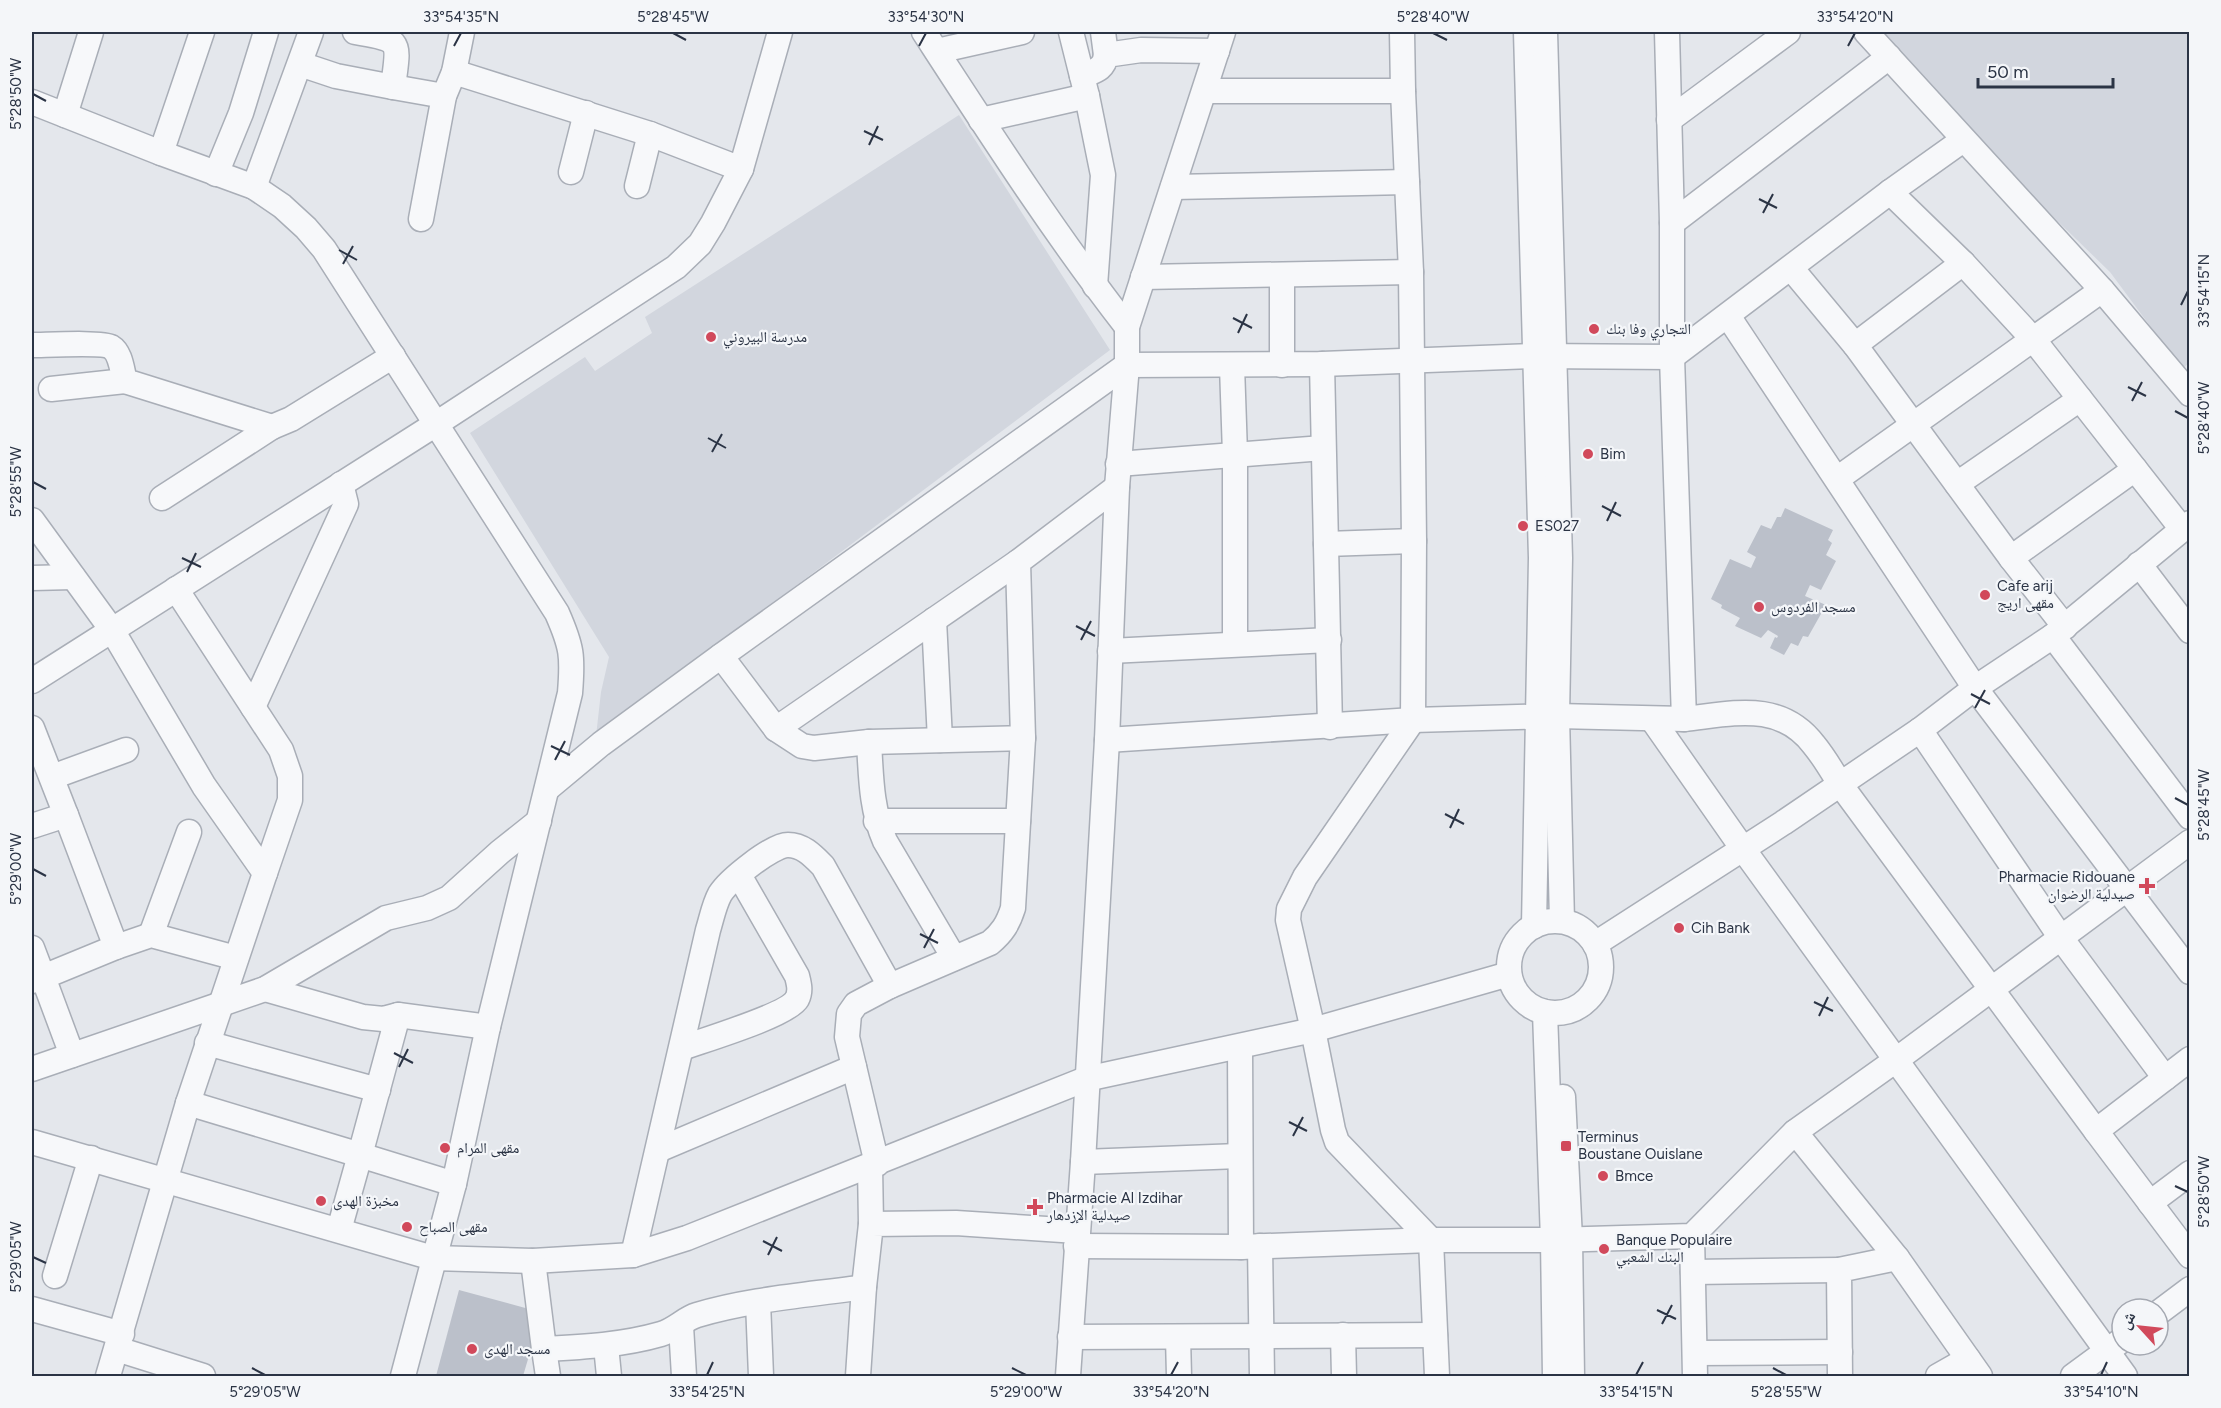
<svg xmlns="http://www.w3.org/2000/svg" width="2221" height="1408" font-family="Figtree,'Noto Naskh Arabic',sans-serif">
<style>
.built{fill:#d2d6de}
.building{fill:#bbc0ca}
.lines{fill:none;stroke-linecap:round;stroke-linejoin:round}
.minor-casing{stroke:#a9aeb7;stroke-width:27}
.minor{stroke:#f7f8fa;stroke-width:24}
.ticks{fill:none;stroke:#2b3445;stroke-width:2}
.poi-dot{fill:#d1495b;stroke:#f4f6f9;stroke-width:2}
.labels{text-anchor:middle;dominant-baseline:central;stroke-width:4.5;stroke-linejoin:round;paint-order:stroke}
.poi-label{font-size:15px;fill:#2b3445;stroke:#f4f6f9;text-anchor:start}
.neatline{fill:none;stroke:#2b3445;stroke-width:2}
.ticks-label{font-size:15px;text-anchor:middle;fill:#2b3445}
</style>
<rect width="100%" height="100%" fill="#e4e7ec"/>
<g class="built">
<path d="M 1882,32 L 2189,32 L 2190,362 L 2182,369 L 2110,272 L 2007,172 Z"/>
<path d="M 959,115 L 1110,350 L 596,736 L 601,692 L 609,657 L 470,433 L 585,357 L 595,371 L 652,333 L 645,317 Z"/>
</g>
<g class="building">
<path d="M 1785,508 L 1833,530 L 1828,540 L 1832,543 L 1826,555 L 1836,561 L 1821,590 L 1810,585 L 1805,596 L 1826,605 L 1808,637 L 1803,636 L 1798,646 L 1791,643 L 1784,655 L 1770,648 L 1775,637 L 1777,638 L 1778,636 L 1768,630 L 1761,638 L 1735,626 L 1740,618 L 1721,608 L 1722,605 L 1711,599 L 1730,559 L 1751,568 L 1756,557 L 1747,552 L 1761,525 L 1771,529 L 1777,517 L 1781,517 Z"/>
<path d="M 459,1290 L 529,1309 L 537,1329 L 523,1376 L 436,1376 Z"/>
</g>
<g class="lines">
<defs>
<g id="minor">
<path d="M 924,32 C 989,132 1054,233 1127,327"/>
<path d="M 1071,32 L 1087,96 L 1103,175 L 1095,286"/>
<path d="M 1103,32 L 1106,55"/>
<path d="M 1402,32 L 1403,91 L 1411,272 L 1414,541 L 1413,720 L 1305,877 L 1289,909 L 1288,920 L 1313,1030 L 1333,1130 L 1337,1142 L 1431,1240 L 1437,1376"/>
<path d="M 1526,32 L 1541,558 L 1534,926"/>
<path d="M 1545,32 L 1560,558 L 1557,716 L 1562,921"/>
<path d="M 1866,32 L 2102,290 L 2190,394"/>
<path d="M 937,51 L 1022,32"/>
<path d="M 300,64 L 336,76 L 393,87 C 399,40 403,40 355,32"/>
<path d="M 454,72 L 650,134 L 741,169"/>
<path d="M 1082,76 C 1094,71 1104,70 1106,55 L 1141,50 L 1217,51"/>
<path d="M 393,87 L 444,96"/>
<path d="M 1205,91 L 1403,91"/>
<path d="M 32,102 L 161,153 L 254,187 L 282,206 L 306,228 L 324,249 L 557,613 C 572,647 573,656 570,693 L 488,1027 L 454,1184 L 403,1376"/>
<path d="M 65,115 L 91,32"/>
<path d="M 981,120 L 1087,96"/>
<path d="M 1669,120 L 1788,32"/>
<path d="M 161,153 L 202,32"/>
<path d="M 571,172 L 586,113"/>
<path d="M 216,174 L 241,113 L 266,32"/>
<path d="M 637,186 L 650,134"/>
<path d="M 254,187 L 311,32"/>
<path d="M 1173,187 L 1407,182"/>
<path d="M 421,219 L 444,96 L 454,72 L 462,32"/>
<path d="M 1672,223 L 1889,57"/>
<path d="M 1963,263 L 2033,339 L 2182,529"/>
<path d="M 1791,268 L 1855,345 L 2011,558 L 2065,627"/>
<path d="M 1143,277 L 1411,272"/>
<path d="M 1728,316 L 1975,688 L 2190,972"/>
<path d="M 32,345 C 46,345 102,342 111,347 C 121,353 122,371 125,381 L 272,427 L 162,498"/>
<path d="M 1855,345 L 1963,263 L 1890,192"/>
<path d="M 1322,364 L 1330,727"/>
<path d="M 1282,365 L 1282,275"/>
<path d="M 1232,366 L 1235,454 L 1235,644"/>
<path d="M 51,389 L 125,381"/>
<path d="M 272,427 L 291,419 L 393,356"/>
<path d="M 1118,464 L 1323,448"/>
<path d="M 1837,479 L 2102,290"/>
<path d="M 1957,484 L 2080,399"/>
<path d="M 32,520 L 112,630 L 204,786 L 265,873 L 188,1103 L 108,1376"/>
<path d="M 1326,544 L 1414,541"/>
<path d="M 2011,558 L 2135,469"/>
<path d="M 2139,564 L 2190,631"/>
<path d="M 32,578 L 73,577"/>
<path d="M 176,589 L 281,750 L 290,776 L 290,800 L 265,873"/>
<path d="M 934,620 L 940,740"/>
<path d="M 2053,636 L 2190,817"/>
<path d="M 1110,651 L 1329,640"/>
<path d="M 721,656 L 776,729 L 802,746 L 814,748 L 869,742 L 1023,738 L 1018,562 L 1117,487"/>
<path d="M 32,681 L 436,424 L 676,267 L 700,244 L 713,223 L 741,169 L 780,32"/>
<path d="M 253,707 L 346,504 L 341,484"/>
<path d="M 1652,719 L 1743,849 L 2125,1376"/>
<path d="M 1684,719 C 1732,714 1780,700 1814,745 C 1824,757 1832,771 1840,784 L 2096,1131"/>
<path d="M 32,728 L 66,815 L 32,826"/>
<path d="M 776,729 L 1018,562"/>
<path d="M 1920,730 L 2061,938 L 2165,1078"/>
<path d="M 1107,740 L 1413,720 L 1557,716 L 1684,719 L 1672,357 L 1672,223 L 1667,32"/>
<path d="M 869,742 C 871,776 871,809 885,841 L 954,958"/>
<path d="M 52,777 L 126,750"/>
<path d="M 547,789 L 601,744 L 721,656 L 1127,365 L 1322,364 L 1535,356 L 1672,357 L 1890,192 L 1963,140"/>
<path d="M 66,815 L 116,947"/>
<path d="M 876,821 L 1018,821"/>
<circle cx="1555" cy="967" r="46"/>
<path d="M 151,935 L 189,832"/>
<path d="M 1595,944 L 1783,823 L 1920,730 L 1975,688 L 2053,636 L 2190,523"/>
<path d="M 32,948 L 43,977 L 32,981"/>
<path d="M 265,989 L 363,1017 L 383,1019 L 398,1015 L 488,1027"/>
<path d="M 1545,1012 L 1553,1240 L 1555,1376"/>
<path d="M 207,1043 L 378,1090"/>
<path d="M 1240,1047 L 1241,1247"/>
<path d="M 682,1048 C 704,1040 788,1015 797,999 C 801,991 799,984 797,976 L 739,875"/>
<path d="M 72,1055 L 43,977 L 116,947 L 151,935 L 236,958"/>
<path d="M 2190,1059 L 2096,1131 L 2190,1256"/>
<path d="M 32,1069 L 265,989 L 386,918 L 427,908 L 449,898 L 500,852 L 539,821"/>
<path d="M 1563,1097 L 1570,1239 L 1572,1376"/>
<path d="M 188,1103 L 360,1155 L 398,1015"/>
<path d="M 1795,1132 L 1897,1258 L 1980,1376"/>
<path d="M 32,1142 L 433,1258 L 533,1261 L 633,1255 L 687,1238 L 1086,1079 L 1313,1030 L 1509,974"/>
<path d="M 658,1150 L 854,1067"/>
<path d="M 1083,1162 L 1239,1156"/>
<path d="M 877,1164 L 847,1037 L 849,1014 L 856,1004 L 890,986 L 990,943 C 1002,933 1008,924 1013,908 L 1023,738"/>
<path d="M 870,1166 L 871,1224"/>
<path d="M 2150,1203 L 2190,1173"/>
<path d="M 339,1230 L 360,1155 L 454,1184"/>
<path d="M 1692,1236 L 1695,1376"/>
<path d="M 1076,1246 L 1241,1247 L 1431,1240 L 1553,1240 L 1692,1236 L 1795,1132 L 1896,1060 L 2190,842"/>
<path d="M 1260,1246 L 1262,1376"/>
<path d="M 633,1255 L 708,930 C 712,917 714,905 720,894 C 729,880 772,845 788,845 C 803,845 813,856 823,866 L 890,986"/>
<path d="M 533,1261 L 544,1349 C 584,1347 623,1345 661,1334 C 675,1330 684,1319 697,1315 C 750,1299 809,1295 864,1287"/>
<path d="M 1693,1272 L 1839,1270"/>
<path d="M 55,1276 L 91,1158"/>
<path d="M 758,1302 L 761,1376"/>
<path d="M 32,1309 L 122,1334"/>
<path d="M 2158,1313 L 2190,1289"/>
<path d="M 681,1326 L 684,1376"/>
<path d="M 1343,1335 L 1344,1376"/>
<path d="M 1070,1337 L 1435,1335"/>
<path d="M 1178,1337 L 1179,1376"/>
<path d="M 606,1346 L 609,1376"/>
<path d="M 117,1349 L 203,1376"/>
<path d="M 544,1349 L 548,1376"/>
<path d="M 1695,1353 L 1840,1352"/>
<path d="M 858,1376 L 864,1287 L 871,1224 L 956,1223 L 1077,1231"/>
<path d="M 1068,1376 L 1083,1162 L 1107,740 L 1117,487 L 1127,365 L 1127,327 L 1223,32"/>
<path d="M 1840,1376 L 1839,1270 L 1897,1258"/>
<path d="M 1938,1376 L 1968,1359"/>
<path d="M 2073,1376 L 2122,1340"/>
</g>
</defs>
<use href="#minor" class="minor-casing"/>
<use href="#minor" class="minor"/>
</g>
<path class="ticks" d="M 673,33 L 686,40M 1433,33 L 1447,40M 454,46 L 461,33M 919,46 L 926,33M 1848,46 L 1855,33M 33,94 L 46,101M 864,131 L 883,140M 869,145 L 878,126M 1759,199 L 1777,208M 1763,213 L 1773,194M 339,250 L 357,260M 343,264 L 353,246M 2181,305 L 2188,291M 1233,318 L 1252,328M 1238,333 L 1247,314M 2128,387 L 2146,396M 2132,401 L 2142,382M 2175,411 L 2188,418M 708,438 L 726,448M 712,452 L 722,434M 33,482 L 46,489M 1602,506 L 1621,516M 1607,521 L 1616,502M 182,558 L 201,567M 187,572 L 196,553M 1076,626 L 1095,636M 1081,640 L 1091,621M 1971,694 L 1990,704M 1975,708 L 1985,690M 551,746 L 570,755M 555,760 L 565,741M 2175,798 L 2188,805M 1445,814 L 1464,824M 1450,828 L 1459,809M 33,869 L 46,876M 920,934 L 938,943M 924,948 L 934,929M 1814,1002 L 1833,1011M 1819,1016 L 1828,997M 394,1053 L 413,1063M 399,1067 L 408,1049M 1289,1122 L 1307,1131M 1293,1136 L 1303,1117M 2175,1186 L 2188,1192M 763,1241 L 782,1251M 768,1255 L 777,1237M 33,1257 L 46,1263M 1657,1310 L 1676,1319M 1662,1324 L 1672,1305M 252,1368 L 265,1375M 1012,1368 L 1026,1375M 1773,1368 L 1786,1375M 707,1375 L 713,1362M 1171,1375 L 1178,1362M 1636,1375 L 1643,1362M 2101,1375 L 2107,1362"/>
<g class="poi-dot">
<circle cx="1594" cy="329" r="6"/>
<circle cx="711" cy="337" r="6"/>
<circle cx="1588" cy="454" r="6"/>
<circle cx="1523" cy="526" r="6"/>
<circle cx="1985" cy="595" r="6"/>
<circle cx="1759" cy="607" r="6"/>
<path d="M2144 877h6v6h6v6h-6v6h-6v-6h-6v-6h6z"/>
<circle cx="1679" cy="928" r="6"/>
<rect x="1560" y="1140" width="12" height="12" rx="3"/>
<circle cx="445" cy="1148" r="6"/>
<circle cx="1603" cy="1176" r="6"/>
<circle cx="321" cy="1201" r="6"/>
<path d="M1032 1198h6v6h6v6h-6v6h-6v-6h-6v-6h6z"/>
<circle cx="407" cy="1227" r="6"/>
<circle cx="1604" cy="1249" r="6"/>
<circle cx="472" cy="1349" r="6"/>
</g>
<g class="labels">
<g class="poi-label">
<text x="1606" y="329">التجاري وفا بنك</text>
<text x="723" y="337">مدرسة البيروني</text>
<text x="1600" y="454">Bim</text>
<text x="1535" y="526">ES027</text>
<text x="1997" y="586">Cafe arij<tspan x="1997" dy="17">مقهى اريج</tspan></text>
<text x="1771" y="607">مسجد الفردوس</text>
<text x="2135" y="877" text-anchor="end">Pharmacie Ridouane<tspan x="2135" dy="17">صيدلية الرضوان</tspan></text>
<text x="1691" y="928">Cih Bank</text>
<text x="1578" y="1137">Terminus<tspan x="1578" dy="17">Boustane Ouislane</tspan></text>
<text x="457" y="1148">مقهى المرام</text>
<text x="1615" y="1176">Bmce</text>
<text x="1047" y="1198">Pharmacie Al Izdihar<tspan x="1047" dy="17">صيدلية الإزدهار</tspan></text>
<text x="333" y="1201">مخبزة الهدى</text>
<text x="419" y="1227">مقهى الصباح</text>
<text x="1616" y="1240">Banque Populaire<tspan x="1616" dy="17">البنك الشعبي</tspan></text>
<text x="484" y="1349">مسجد الهدى</text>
</g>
</g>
<rect width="2221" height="1408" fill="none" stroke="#f4f6f9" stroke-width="66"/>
<g transform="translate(2140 1327) rotate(297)"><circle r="28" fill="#f4f6f9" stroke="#a4a8b1" stroke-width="1.5"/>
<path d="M0-4.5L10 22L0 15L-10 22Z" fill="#d1495b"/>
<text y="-9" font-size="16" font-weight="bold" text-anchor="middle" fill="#2b3445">ش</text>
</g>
<path d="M1978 78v9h135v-9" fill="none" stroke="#2b3445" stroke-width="3"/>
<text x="1987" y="78" font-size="18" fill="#2b3445" stroke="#f4f6f9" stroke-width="4.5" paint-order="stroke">50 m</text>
<rect x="33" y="33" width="2155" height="1342" class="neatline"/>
<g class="ticks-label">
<text x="461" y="22">33°54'35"N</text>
<text x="673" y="22">5°28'45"W</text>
<text x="926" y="22">33°54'30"N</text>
<text x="1433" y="22">5°28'40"W</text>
<text x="1855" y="22">33°54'20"N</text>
<text transform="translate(16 94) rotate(-90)" y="5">5°28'50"W</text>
<text transform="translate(2204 291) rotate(-90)" y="5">33°54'15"N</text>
<text transform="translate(2204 418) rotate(-90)" y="5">5°28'40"W</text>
<text transform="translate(16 482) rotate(-90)" y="5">5°28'55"W</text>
<text transform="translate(2204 805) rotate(-90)" y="5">5°28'45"W</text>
<text transform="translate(16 869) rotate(-90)" y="5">5°29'00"W</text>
<text transform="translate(2204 1192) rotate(-90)" y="5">5°28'50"W</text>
<text transform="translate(16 1257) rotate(-90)" y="5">5°29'05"W</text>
<text x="265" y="1397">5°29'05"W</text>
<text x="707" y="1397">33°54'25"N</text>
<text x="1026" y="1397">5°29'00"W</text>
<text x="1171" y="1397">33°54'20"N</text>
<text x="1636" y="1397">33°54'15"N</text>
<text x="1786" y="1397">5°28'55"W</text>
<text x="2101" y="1397">33°54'10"N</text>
</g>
</svg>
